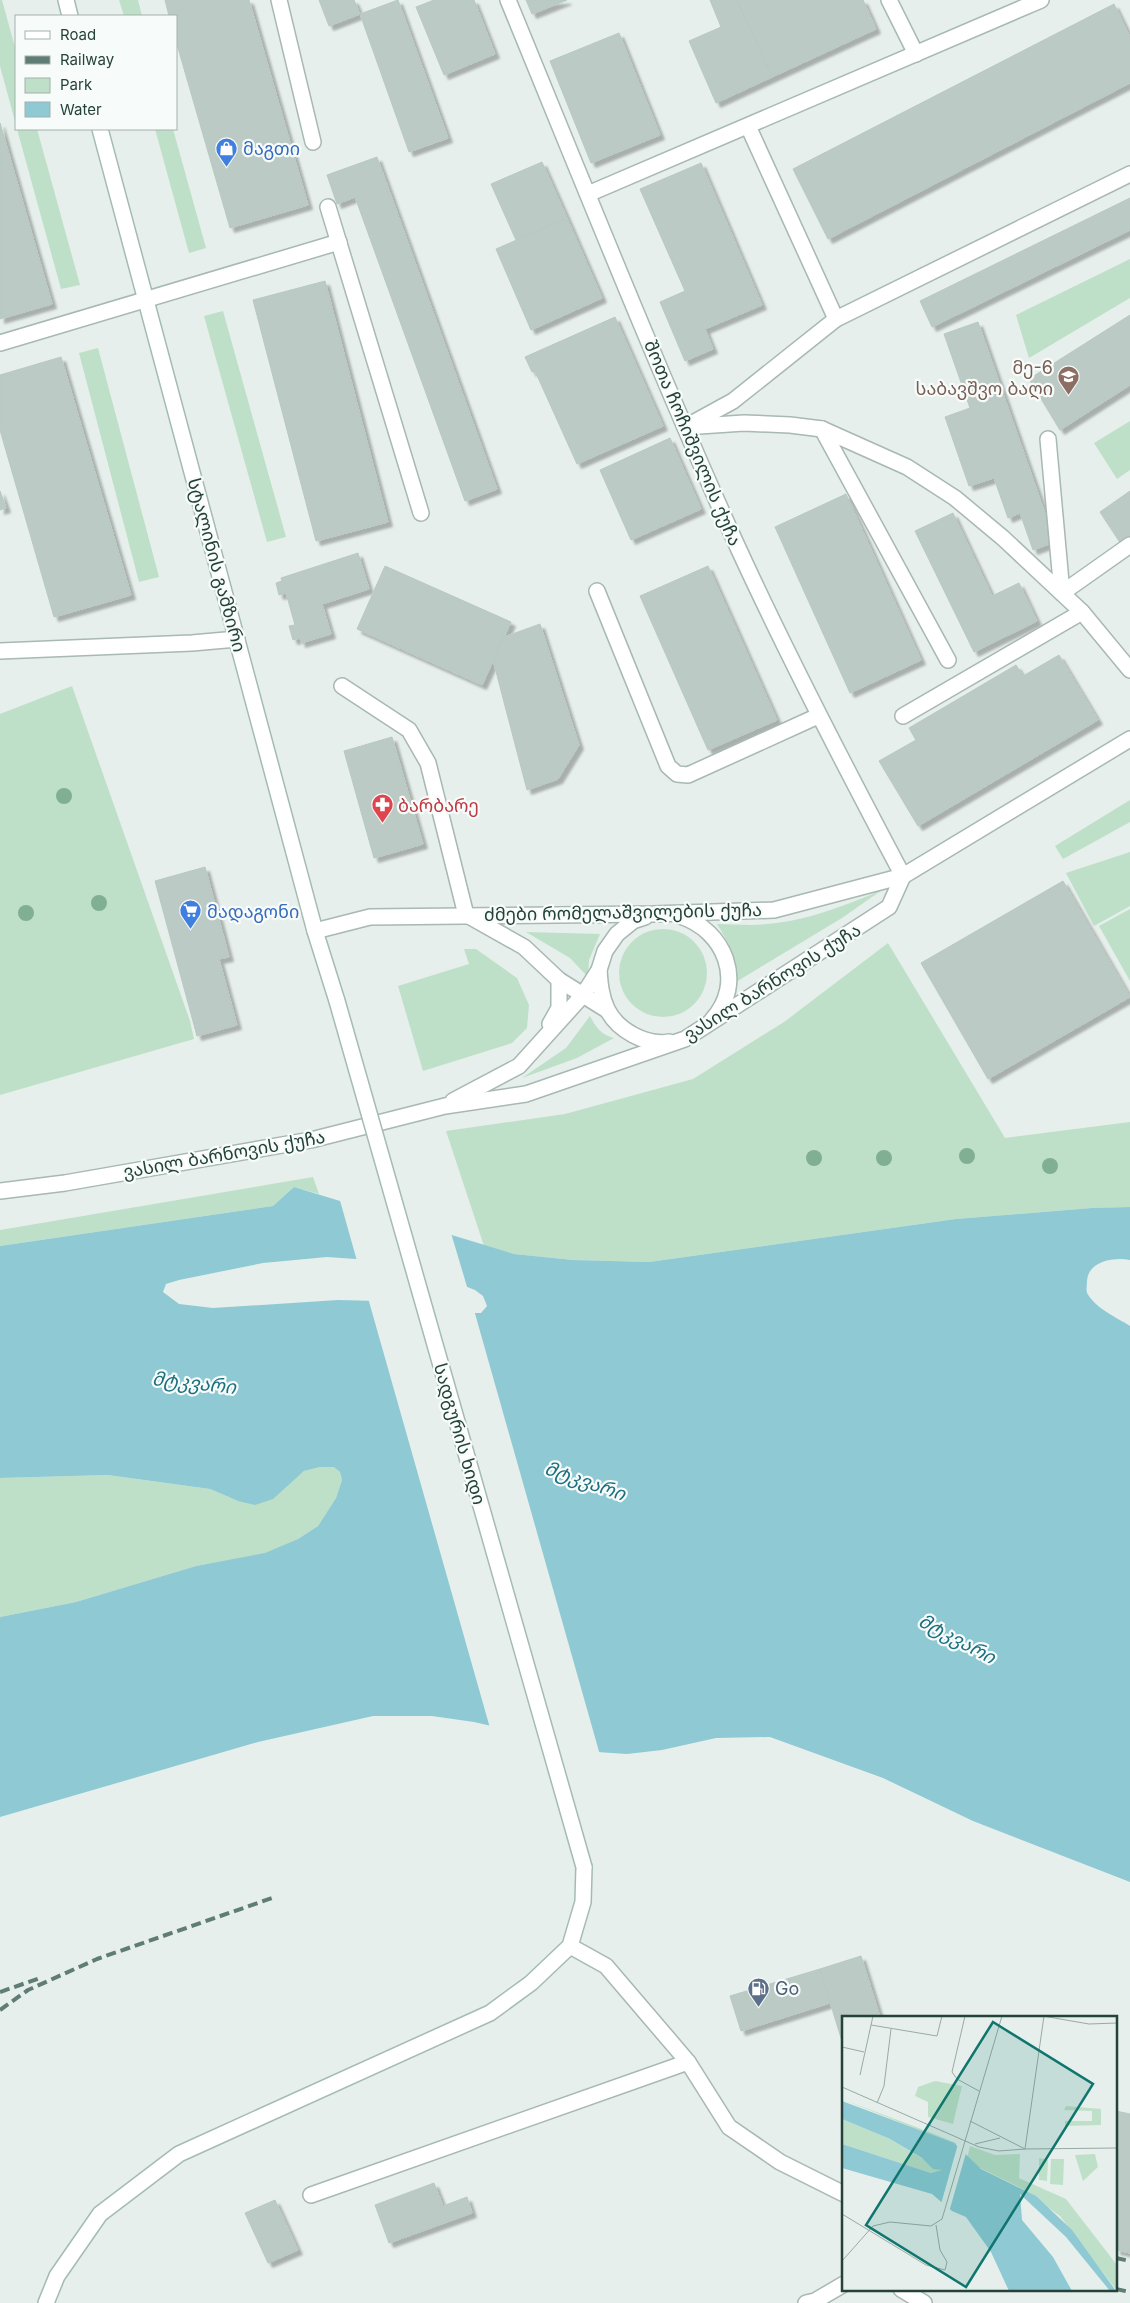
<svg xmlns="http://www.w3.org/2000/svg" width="1130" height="2303" font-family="Inter,'Noto Sans Georgian',sans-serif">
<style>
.green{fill:#bfe0c8}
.water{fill:#8ec9d4;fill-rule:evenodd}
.pier{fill:#e6efeb}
.building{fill:#bbcac4;stroke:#b8c9c2;filter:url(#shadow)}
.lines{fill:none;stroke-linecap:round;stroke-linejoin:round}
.service-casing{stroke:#a8b8b2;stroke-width:18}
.minor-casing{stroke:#a8b8b2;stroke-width:18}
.tertiary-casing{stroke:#a8b8b2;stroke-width:18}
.secondary-casing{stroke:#a4bbb3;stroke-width:18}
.service{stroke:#fff;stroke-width:15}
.minor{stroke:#fff;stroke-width:15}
.tertiary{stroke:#fff;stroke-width:15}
.secondary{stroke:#fff;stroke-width:15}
.rail{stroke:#5f7d75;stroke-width:4;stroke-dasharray:10 5;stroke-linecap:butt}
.secondary-bridge-casing{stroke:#a4bbb3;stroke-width:18;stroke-linecap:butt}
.secondary-bridge{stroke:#fff;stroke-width:15}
.tree{fill:#80af93}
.labels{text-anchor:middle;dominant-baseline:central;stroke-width:4.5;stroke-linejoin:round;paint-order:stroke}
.shop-label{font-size:18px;fill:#366cbe;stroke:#f7fbf9;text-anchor:start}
.education-label{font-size:18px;fill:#785e54;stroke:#f7fbf9;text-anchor:end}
.street-label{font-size:18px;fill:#24423a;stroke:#f7fbf9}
.health-label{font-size:18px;fill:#be3a42;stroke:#f7fbf9;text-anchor:start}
.service-label{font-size:18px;fill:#4e5e75;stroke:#f7fbf9;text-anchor:start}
.water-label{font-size:19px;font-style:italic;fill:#1c6f80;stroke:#f7fbf9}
.inset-road{fill:none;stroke:#98aaa4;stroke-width:1}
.view{fill:#0f766e;fill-opacity:0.15;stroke:#0f766e;stroke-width:2.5}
.inset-edge{fill:none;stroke:#24423a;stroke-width:2.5}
</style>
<defs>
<filter id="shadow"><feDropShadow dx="4.5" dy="4.5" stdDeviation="1" flood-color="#0004"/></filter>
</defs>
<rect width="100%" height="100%" fill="#e6efeb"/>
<g class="green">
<path d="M 0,0 L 2,0 L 16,51 L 16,125 L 0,66 Z"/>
<path d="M 119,0 L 138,0 L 142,16 L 124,16 Z"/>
<path d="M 17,129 L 37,129 L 80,285 L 61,289 Z"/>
<path d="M 155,129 L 173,129 L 206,248 L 189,253 Z"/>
<path d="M 1130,259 L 1130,298 L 1029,358 L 1016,315 Z"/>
<path d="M 223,311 L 286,537 L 267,542 L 204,316 Z"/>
<path d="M 98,348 L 159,577 L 139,582 L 79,353 Z"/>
<path d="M 1130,421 L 1130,470 L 1117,479 L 1094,443 Z"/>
<path d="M 72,686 L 190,1021 L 194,1039 L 0,1095 L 0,714 Z"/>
<path d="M 1130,800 L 1130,822 L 1063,859 L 1055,846 Z"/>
<path d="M 1130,852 L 1130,906 L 1094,926 L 1066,873 Z"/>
<path d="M 882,890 L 842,918 L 736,982 C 736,957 730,945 717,924 C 734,924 751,926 767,924 C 807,921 846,905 882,890 Z"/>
<path d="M 1130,909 L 1130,981 L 1099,926 Z"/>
<circle cx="663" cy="973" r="44"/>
<path d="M 526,932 L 600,934 L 589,960 L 588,977 L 570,958 Z"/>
<path d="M 888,943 L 1005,1138 L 1130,1122 L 1130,1207 L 1092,1208 L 956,1219 L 649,1262 L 573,1260 L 514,1254 L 484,1246 L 446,1131 L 565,1114 L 693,1079 L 784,1022 Z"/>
<path d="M 464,949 L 476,949 L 517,978 L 529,1005 L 527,1028 L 512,1043 L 423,1071 L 398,986 L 469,964 Z"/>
<path d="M 590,1016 C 596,1028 602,1035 614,1038 L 577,1058 L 522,1078 L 566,1048 Z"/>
<path d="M 313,1177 L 319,1194 L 294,1187 L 273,1206 L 0,1246 L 0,1230 Z"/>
<path d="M 320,1467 L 335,1467 L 340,1472 L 342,1480 L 336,1498 L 318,1526 L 298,1539 L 265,1554 L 196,1566 L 76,1602 L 0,1617 L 0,1478 L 108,1475 L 210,1489 L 238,1501 L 290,1483 L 304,1471 Z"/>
</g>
<path class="water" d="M 294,1187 L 514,1254 L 573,1260 L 649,1262 L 956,1219 L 1092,1208 L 1130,1207 L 1130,1260 C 1114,1257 1088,1261 1087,1281 C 1087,1285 1086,1289 1087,1293 C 1095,1308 1116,1317 1130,1326 L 1130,1882 L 973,1821 L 883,1778 L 770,1737 L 716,1738 L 662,1750 L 627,1754 L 582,1751 L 566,1743 L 474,1722 L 432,1716 L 373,1716 L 258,1742 L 0,1817 L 0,1617 L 76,1602 L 196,1566 L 265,1553 L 298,1539 L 318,1526 L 336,1498 L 342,1480 L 340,1472 L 334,1467 L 320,1467 L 304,1471 L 273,1499 L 255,1505 L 238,1501 L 210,1489 L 108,1475 L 0,1478 L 0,1246 L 273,1206 ZM 327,1257 L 385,1261 L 447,1279 L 475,1290 L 483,1296 L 487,1306 L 481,1313 L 468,1313 L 378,1301 L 338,1300 L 213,1308 L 179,1304 L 163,1292 L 166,1284 L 179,1280 L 263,1263 Z"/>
<g class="pier">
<path d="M 339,1197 L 451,1233 L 468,1290 L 385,1263 L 357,1261 Z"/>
<path d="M 368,1298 L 474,1310 L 600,1755 L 582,1753 L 566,1745 L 490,1728 Z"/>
</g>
<g class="building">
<path d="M 165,0 L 249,0 L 308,205 L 230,228 L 176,41 L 176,16 L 169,16 Z"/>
<path d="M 319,0 L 354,0 L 360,14 L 329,26 Z"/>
<path d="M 398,0 L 448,138 L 409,152 L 360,14 Z"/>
<path d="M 434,0 L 474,0 L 495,54 L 444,75 L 416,7 Z"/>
<path d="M 526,0 L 567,0 L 532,14 Z"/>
<path d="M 710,0 L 737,0 L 772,77 L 716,103 L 689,41 L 721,27 Z"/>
<path d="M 737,0 L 863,0 L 876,29 L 772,77 Z"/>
<path d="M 1114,4 L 1130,37 L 1130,83 L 828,239 L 793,169 Z"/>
<path d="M 619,33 L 660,135 L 591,163 L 550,61 Z"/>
<path d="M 0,123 L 52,304 L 0,319 Z"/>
<path d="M 377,157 L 497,489 L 465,501 L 355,197 L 337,204 L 327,175 Z"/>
<path d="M 542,162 L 567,218 L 516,240 L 491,184 Z"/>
<path d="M 701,163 L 762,305 L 705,329 L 713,349 L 685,361 L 660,302 L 685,291 L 640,189 Z"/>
<path d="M 1130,198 L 1130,230 L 932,327 L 920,301 Z"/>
<path d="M 567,218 L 602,298 L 531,330 L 496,249 Z"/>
<path d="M 325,281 L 388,522 L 316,541 L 253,300 Z"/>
<path d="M 1130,315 L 1130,385 L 1060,430 L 1029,379 Z"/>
<path d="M 615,317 L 663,426 L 577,464 L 535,371 L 532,372 L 525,357 Z"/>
<path d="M 978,322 L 1055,542 L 1033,550 L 1020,513 L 1008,518 L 994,478 L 969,486 L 945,417 L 970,408 L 944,334 Z"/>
<path d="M 61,357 L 131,595 L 54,617 L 0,430 L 0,375 Z"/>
<path d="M 670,438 L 701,509 L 631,540 L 600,470 Z"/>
<path d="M 0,491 L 6,508 L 0,510 Z"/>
<path d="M 1130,491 L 1130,538 L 1121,544 L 1100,512 Z"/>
<path d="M 846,494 L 921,660 L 850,693 L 775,527 Z"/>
<path d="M 953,513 L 992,596 L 1019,583 L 1037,621 L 974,652 L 915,531 Z"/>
<path d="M 358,553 L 369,589 L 322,604 L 331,634 L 301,643 L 300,638 L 293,640 L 289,626 L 295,625 L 286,593 L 279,595 L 276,583 L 282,581 L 281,578 Z"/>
<path d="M 385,566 L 511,622 L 482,685 L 357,629 Z"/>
<path d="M 708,566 L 777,720 L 708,750 L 640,596 Z"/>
<path d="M 540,624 L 579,745 L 558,779 L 527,790 L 493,660 L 504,637 Z"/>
<path d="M 1059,655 L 1098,720 L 918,826 L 879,761 L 916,740 L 909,728 L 1016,665 L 1023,676 Z"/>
<path d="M 392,737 L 423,844 L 374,858 L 344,751 Z"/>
<path d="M 205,867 L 229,957 L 219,959 L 237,1025 L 197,1036 L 155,881 Z"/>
<path d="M 1063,881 L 1130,997 L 988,1079 L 921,963 Z"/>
<path d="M 861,1956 L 880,2017 L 844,2017 L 844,2048 L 820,1969 Z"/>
<path d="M 820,1969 L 830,2003 L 741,2031 L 730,1996 Z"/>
<path d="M 1116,2111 L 1130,2114 L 1130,2253 L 1116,2250 Z"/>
<path d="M 434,2183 L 443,2206 L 467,2197 L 472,2213 L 389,2243 L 375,2205 Z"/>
<path d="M 275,2200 L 298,2250 L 268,2263 L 245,2213 Z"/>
</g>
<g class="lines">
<defs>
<g id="service">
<path d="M 279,0 L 313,142"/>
<path d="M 889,0 L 916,54"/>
<path d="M 748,126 L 836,319"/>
<path d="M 588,194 L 1041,0"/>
<path d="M 328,207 L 421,513"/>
<path d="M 0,343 L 339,242"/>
<path d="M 691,424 L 733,401 L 836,319 L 1130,174"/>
<path d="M 685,427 L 744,423 L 790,425 L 822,429 L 907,467 L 955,498 L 1003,538 L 1082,612 L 1130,670"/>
<path d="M 822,429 L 948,660"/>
<path d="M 1048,439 L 1062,593"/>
<path d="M 597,591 L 668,766 L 677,774 L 688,775 L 818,716"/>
<path d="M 1062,593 L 1130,545"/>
<path d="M 342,686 L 409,730 L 428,763 L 466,915"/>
<path d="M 903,716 L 1082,612"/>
<path d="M 311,2195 L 688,2062"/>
<path d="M 901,2289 L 924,2303"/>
</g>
<g id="minor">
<path d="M 508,0 C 582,180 654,361 734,539 C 786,653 844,765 903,876"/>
<path d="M 0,651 L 192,643 L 237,639"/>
<path d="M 570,1946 L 606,1966 L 688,2062 L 729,2127 L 780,2162 L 844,2194"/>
<path d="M 806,2303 L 815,2301 L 844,2284"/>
</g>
<g id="tertiary">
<path d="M 467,915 L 524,947 L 559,980 L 559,1008 L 550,1024"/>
<path d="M 680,916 C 725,930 746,983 712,1020"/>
<path d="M 315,931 L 370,917 L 653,914 L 774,910 L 903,876 L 1130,739"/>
<path d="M 599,970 C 600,984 601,996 607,1009 C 617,1030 646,1046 669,1042"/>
<path d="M 559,980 L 607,1010"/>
<path d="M 453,1101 L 519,1066 L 583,995 L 599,970 L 605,951 L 617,934 L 633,921 L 645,917"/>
<path d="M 0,1191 L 65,1183 L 311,1140 L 445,1106 L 526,1094 L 685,1039 L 889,907 L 903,876"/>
</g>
<g id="secondary">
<path d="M 66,0 L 70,16"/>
<path d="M 100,129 L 315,931 L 337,1001"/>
<path d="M 46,2303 L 57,2276 L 100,2214 L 179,2154 L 490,2013 L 531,1983 L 570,1946 L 583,1902 L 584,1867"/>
</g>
</defs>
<use href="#service" class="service-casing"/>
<use href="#minor" class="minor-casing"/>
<use href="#tertiary" class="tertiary-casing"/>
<use href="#secondary" class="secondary-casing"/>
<use href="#service" class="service"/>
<use href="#minor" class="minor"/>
<use href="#tertiary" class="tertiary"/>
<use href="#secondary" class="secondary"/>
<g class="rail">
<path d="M 0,1992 L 40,1978"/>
<path d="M 0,2010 L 28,1990 L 97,1959 L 275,1897"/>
<path d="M 1116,2258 L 1130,2261"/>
<path d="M 1116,2289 L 1130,2292"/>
</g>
<defs>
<path id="secondary-bridge" d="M 337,1001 L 584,1867"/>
</defs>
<use href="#secondary-bridge" class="secondary-bridge-casing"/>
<use href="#secondary-bridge" class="secondary-bridge"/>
</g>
<g class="tree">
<circle cx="64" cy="796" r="8"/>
<circle cx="99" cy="903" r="8"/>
<circle cx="26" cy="913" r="8"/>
<circle cx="967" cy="1156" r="8"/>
<circle cx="814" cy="1158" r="8"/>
<circle cx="884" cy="1158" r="8"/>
<circle cx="1050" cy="1166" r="8"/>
</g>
<defs>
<symbol id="shop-pin" viewBox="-11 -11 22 30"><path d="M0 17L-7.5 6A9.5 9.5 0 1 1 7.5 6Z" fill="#3f7fe0" stroke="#f7fbf9"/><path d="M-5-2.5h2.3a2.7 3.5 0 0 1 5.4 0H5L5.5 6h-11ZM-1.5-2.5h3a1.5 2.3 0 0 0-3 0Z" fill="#fff"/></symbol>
<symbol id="school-pin" viewBox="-11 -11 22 30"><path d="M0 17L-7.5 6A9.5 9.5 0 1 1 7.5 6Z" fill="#8d6e63" stroke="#f7fbf9"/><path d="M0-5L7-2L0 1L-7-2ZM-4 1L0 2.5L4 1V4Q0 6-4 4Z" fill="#fff"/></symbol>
<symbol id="pharmacy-pin" viewBox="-11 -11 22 30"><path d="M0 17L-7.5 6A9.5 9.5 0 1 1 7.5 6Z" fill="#e0444e" stroke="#f7fbf9"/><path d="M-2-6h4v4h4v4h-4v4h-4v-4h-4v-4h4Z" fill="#fff"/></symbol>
<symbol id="supermarket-pin" viewBox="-11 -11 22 30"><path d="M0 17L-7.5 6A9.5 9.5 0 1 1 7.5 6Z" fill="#3f7fe0" stroke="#f7fbf9"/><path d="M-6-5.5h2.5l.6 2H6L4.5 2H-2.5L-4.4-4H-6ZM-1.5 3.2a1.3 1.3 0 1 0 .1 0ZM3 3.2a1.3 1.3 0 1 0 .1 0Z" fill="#fff"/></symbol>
<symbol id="fuel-pin" viewBox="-11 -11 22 30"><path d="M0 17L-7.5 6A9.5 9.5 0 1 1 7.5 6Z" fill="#5c6f8a" stroke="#f7fbf9"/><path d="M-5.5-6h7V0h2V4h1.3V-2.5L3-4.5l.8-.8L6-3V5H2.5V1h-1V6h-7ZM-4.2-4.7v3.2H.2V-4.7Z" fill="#fff"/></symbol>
</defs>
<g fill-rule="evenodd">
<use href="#shop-pin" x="214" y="136" width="25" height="34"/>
<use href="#school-pin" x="1056" y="364" width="25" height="34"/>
<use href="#pharmacy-pin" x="370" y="792" width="25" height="34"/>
<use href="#supermarket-pin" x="178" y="898" width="25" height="34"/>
<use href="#fuel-pin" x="746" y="1976" width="25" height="34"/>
</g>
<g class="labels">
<g class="shop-label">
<text x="243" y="148">მაგთი</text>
<text x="207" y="911">მადაგონი</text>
</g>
<g class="education-label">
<text x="1053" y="367">მე-6<tspan x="1053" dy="21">საბავშვო ბაღი</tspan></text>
</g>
<g class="street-label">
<text transform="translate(693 443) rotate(67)">შოთა ჩოჩიშვილის ქუჩა</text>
<text transform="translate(217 565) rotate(75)">სტალინის გამზირი</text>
<text transform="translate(623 912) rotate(-1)">ძმები რომელაშვილების ქუჩა</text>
<text transform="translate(772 982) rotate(-32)">ვასილ ბარნოვის ქუჩა</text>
<text transform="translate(224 1154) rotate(-10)">ვასილ ბარნოვის ქუჩა</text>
<text transform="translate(460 1434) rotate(74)">სადგურის ხიდი</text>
</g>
<g class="health-label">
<text x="398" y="805">ბარბარე</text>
</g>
<g class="service-label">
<text x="775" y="1988">Go</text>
</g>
<g class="water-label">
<text transform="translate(194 1383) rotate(6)">მტკვარი</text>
<text transform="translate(585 1481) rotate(19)">მტკვარი</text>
<text transform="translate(957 1639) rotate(28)">მტკვარი</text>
</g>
</g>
<g transform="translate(842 2016)">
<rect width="275" height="275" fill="#e6efeb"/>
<path d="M 93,65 L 120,70 L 111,108 L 86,101 L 86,86 L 73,80 L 76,71 ZM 0,83 L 82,114 L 114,127 L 114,129 ZM 224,90 L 259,93 L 259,109 L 223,110 L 223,105 L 250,105 L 250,95 L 222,94 ZM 0,103 L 48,123 L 100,155 L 89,157 L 0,128 ZM 128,130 L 153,139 L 178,138 L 177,162 L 224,183 L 275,249 L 275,275 L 218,200 L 181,173 L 132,149 L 125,142 ZM 253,138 L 256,151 L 241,165 L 233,139 ZM 197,142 L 206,144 L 205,165 L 197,164 ZM 209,143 L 222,143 L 221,169 L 208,168 Z" fill="#bfe0c8"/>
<path d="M 0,85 L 112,127 L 139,153 L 194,180 L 230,214 L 274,275 L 268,275 L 224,221 L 178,178 L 180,204 L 211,241 L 230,275 L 167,275 L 149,236 L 124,201 L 110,195 L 90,178 L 0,152 L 0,128 L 89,157 L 100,154 L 91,153 L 80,142 L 48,123 L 0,103 Z" fill="#8ec9d4"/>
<path d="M 116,128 L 124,137 L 107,196 L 99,188 Z" fill="#e6efeb"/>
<path class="inset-road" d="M 123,0 L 110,56 L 115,63 L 137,75M 201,0 L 247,8 L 275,7M 29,9 L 95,20 L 100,0M 0,31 L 22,36M 18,59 L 31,0M 0,71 L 137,131 L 157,135 L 183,133M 35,87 L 42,70 L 49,13M 128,105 L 183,133 L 275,132M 133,128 L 158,122M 183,133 L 202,0M 0,198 L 84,249 L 103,254 L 105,246 L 98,234 L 94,209M 0,245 L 31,210 L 48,206 L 89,210 L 100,203 L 160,0"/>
<path class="view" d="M 151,6 L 251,68 L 124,271 L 24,209 Z"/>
<rect width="275" height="275" class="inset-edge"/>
</g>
<rect x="15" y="15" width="162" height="115" fill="#f7fbf9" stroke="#a3b1ad"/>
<rect x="25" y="31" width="25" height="8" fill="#ffffff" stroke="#a3b1ad"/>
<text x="60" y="40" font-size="15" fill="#24423a">Road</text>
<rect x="25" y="56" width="25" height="8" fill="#5f7d75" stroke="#a3b1ad"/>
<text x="60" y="65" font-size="15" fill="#24423a">Railway</text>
<rect x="25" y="78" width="25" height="15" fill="#bfe0c8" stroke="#a3b1ad"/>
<text x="60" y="90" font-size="15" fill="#24423a">Park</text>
<rect x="25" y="102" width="25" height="15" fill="#8ec9d4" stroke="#a3b1ad"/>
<text x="60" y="115" font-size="15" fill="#24423a">Water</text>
</svg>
